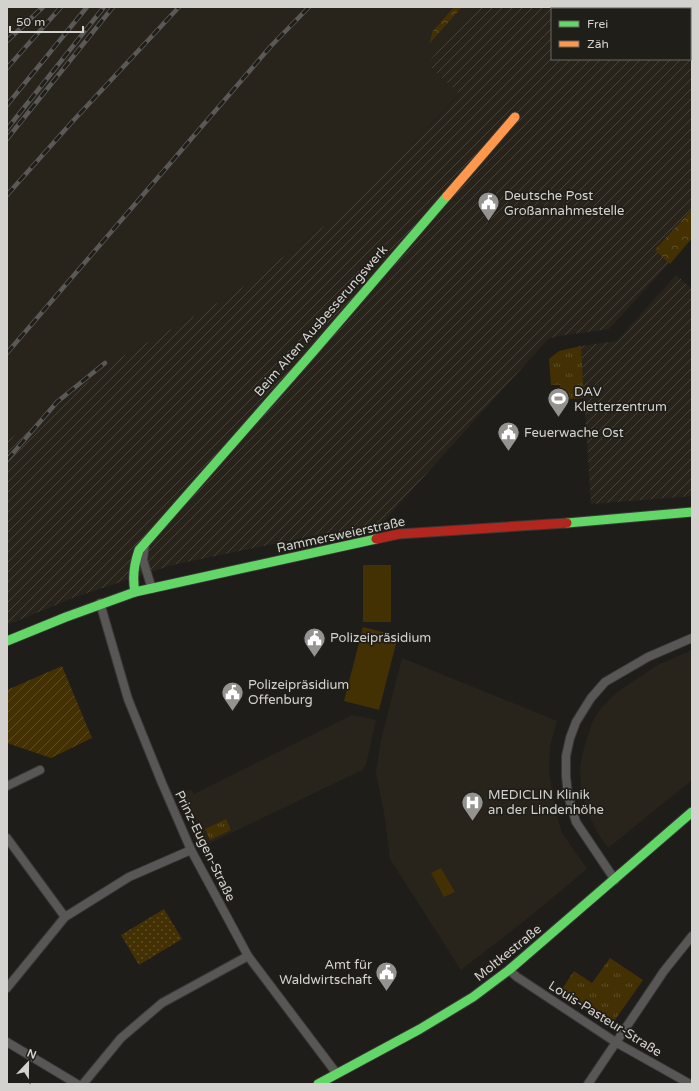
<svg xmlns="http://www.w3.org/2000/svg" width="699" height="1091" font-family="'Varela Round',sans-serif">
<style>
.built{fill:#29241b}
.industrial{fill:url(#industrial-furrows);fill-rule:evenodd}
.grass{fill:url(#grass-dots)}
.forest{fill:url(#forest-crowns)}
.park{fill:url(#park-tufts)}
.garden{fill:url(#garden-furrows)}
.pitch{fill:#433104}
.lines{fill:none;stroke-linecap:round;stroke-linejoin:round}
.street-casing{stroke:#393836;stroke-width:10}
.fast-casing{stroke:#393836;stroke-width:11}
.slow-casing{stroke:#393836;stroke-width:11}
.jam-casing{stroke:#393836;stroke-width:11}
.street{stroke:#585755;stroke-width:8}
.fast{stroke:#63d668;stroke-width:9}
.slow{stroke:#ff974d;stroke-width:9}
.jam{stroke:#b3261e;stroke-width:9}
.rail-casing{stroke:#5a5957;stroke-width:4.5}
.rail{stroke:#201e19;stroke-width:3;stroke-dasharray:9;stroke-linecap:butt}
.labels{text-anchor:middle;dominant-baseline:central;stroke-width:3.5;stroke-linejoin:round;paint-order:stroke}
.poi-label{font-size:13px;fill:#d4d2cf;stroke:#201e19;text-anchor:start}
.street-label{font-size:13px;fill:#d4d2cf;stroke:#201e19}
</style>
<defs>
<pattern id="industrial-furrows" width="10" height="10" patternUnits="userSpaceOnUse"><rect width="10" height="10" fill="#29241b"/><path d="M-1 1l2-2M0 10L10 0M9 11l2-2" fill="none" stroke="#47433b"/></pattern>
<pattern id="grass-dots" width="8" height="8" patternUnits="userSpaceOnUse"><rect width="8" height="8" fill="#433104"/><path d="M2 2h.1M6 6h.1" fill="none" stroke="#5d4e28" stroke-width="1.8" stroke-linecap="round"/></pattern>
<pattern id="forest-crowns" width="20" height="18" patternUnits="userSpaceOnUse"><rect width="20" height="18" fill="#433104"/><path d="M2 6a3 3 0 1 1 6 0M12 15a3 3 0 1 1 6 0" fill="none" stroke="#5d4e28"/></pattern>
<pattern id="park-tufts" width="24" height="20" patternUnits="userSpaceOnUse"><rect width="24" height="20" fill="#433104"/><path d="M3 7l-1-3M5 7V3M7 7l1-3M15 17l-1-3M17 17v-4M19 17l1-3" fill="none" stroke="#5d4e28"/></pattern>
<pattern id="garden-furrows" width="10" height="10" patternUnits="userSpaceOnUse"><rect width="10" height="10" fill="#433104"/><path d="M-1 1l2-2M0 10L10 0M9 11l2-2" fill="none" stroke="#5d4e28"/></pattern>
</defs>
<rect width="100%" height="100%" fill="#1f1d1a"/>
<g class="built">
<path d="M 7,7 L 477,7 L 465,19 L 427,64 L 460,93 L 359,200 L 235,293 L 113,362 L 64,401 L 7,441 Z"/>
<path d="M 692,650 L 692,780 L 608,848 L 597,832 L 585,806 L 581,787 L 580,768 L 584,747 L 592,723 L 601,708 L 616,693 L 658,665 Z"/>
<path d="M 402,658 L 557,721 L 550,746 L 549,771 L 555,809 L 562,833 L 587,869 L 528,918 L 461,970 L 390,859 L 384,812 L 376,773 L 381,740 Z"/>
<path d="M 352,715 L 376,720 L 366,765 L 362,770 L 208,844 L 182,794 L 191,789 L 194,794 Z"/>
</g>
<g class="industrial">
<path d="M 477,7 L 692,7 L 692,238 L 609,329 L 558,336 L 548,339 L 381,524 L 312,536 L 172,565 L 75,597 L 7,625 L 7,441 L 64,401 L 113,362 L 235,293 L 359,200 L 460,94 L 427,64 L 465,19 ZM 552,9 L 690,9 L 690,59 L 552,59 Z"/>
<path d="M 676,275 L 692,289 L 692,496 L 591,504 L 581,346 L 617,341 Z"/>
</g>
<path class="grass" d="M 164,909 L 182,939 L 139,965 L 121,935 Z"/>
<g class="forest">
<path d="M 454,7 L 462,7 L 429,44 L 433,31 Z"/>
<path d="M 692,209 L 692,238 L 670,264 L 655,250 Z"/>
</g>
<g class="park">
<path d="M 581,346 L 584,398 L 560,400 L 560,385 L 551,385 L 549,359 L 559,351 Z"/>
<path d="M 226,819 L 231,830 L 210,840 L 205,829 Z"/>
<path d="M 610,958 L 643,980 L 610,1027 L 560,992 L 574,971 L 592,983 Z"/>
</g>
<path class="garden" d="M 62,666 L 92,738 L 51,758 L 7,743 L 7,690 Z"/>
<g class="pitch">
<rect x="363" y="565" width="28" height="57"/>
<path d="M 363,627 L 398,636 L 379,710 L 344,701 Z"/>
<path d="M 441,868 L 455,892 L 444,897 L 431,873 Z"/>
</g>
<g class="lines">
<defs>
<g id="street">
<path d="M 145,543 L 143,560 L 152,589"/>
<path d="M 100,603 L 128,699 L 162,783 L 191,850 L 248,956 L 337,1074"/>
<path d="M 7,786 L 40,770"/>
<path d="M 7,838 L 65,917"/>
<path d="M 615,880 L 576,822 L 568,795 L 566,776 L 566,756 L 570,738 L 576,722 L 591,698 L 605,682 L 648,657 L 692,638"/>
<path d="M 509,970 L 517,977 L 617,1043 L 690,1084"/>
<path d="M 7,988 L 65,917 L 129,877 L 191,850"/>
<path d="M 7,1042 L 77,1084"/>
<path d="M 83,1084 L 121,1038 L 162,1003 L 248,956"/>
<path d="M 588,1084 L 664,971 L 692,936"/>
</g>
<g id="fast">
<path d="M 567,523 L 692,512"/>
<path d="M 135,592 C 132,577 134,564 139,550 L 312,353 L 447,196"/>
<path d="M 7,641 L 66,617 L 135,592 L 376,539"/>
<path d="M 318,1084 L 420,1029 L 473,997 L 509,970 L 692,812"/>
</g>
<path id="slow" d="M 447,196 L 515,117"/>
<path id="jam" d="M 376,539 L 399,534 L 567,523"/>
</defs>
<use href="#street" class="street-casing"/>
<use href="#fast" class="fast-casing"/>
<use href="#slow" class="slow-casing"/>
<use href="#jam" class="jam-casing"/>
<use href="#street" class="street"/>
<use href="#fast" class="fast"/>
<use href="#slow" class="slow"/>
<use href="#jam" class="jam"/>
<defs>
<g id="rail">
<path d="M 7,41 L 43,7"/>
<path d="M 7,68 L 61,7"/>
<path d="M 7,105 L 87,7"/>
<path d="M 7,129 L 104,7"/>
<path d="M 7,139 L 113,7"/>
<path d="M 7,195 L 72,122 L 179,7"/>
<path d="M 7,353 L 271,46 L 309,7"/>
<path d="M 7,460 L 57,402 L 105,363"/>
</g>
</defs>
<use href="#rail" class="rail-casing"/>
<use href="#rail" class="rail"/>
</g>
<defs>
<symbol id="civic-pin" viewBox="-11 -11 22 30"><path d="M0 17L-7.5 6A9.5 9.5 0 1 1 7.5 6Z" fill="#959390" stroke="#201e19"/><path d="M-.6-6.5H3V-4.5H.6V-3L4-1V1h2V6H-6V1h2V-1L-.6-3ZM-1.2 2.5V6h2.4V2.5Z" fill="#fff"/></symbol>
<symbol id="stadium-pin" viewBox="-11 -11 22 30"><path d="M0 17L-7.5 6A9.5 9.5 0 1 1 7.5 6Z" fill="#959390" stroke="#201e19"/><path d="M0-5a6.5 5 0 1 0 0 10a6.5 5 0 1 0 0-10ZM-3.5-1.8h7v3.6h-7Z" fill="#fff"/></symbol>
<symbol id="hospital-pin" viewBox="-11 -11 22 30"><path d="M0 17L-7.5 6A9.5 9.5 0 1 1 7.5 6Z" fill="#959390" stroke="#201e19"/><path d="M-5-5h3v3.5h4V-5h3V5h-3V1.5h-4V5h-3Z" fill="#fff"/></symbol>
</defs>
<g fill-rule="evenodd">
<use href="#civic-pin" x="476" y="190" width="25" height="34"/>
<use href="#stadium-pin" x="546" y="386" width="25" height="34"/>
<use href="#civic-pin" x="496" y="420" width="25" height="34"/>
<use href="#civic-pin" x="302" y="626" width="25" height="34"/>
<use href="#civic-pin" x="220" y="680" width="25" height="34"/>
<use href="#hospital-pin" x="460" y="790" width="25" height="34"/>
<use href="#civic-pin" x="374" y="960" width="25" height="34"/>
</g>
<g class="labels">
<g class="poi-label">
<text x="504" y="196">Deutsche Post<tspan x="504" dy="15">Großannahmestelle</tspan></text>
<text x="574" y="392">DAV<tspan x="574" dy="15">Kletterzentrum</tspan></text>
<text x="524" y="433">Feuerwache Ost</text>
<text x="330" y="638">Polizeipräsidium</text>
<text x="248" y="685">Polizeipräsidium<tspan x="248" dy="15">Offenburg</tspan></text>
<text x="488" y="795">MEDICLIN Klinik<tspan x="488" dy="15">an der Lindenhöhe</tspan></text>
<text x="372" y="965" text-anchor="end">Amt für<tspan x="372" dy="15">Waldwirtschaft</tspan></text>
</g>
<g class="street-label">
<text transform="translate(321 321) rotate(-49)">Beim Alten Ausbesserungswerk</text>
<text transform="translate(341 535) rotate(-12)">Rammersweierstraße</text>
<text transform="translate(205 846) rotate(64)">Prinz-Eugen-Straße</text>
<text transform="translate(508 953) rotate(-39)">Moltkestraße</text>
<text transform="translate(605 1019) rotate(32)">Louis-Pasteur-Straße</text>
</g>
</g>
<rect width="699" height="1091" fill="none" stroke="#d4d2cf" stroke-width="16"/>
<rect x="551" y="8" width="140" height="52" fill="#201e19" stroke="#686662"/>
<rect x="559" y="21" width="20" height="6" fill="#63d668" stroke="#686662"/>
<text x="587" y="28" font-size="12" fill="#d4d2cf">Frei</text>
<rect x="559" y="41" width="20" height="6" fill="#ff974d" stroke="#686662"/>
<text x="587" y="48" font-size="12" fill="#d4d2cf">Zäh</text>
<g transform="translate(28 1063) rotate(22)" stroke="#201e19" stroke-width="3" paint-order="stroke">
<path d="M0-3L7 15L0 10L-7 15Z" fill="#d4d2cf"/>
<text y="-6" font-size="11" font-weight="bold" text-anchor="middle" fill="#d4d2cf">N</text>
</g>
<path d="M10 26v6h73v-6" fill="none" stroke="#d4d2cf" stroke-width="2"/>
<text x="16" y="26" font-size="12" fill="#d4d2cf" stroke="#201e19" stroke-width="3" paint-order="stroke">50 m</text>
</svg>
